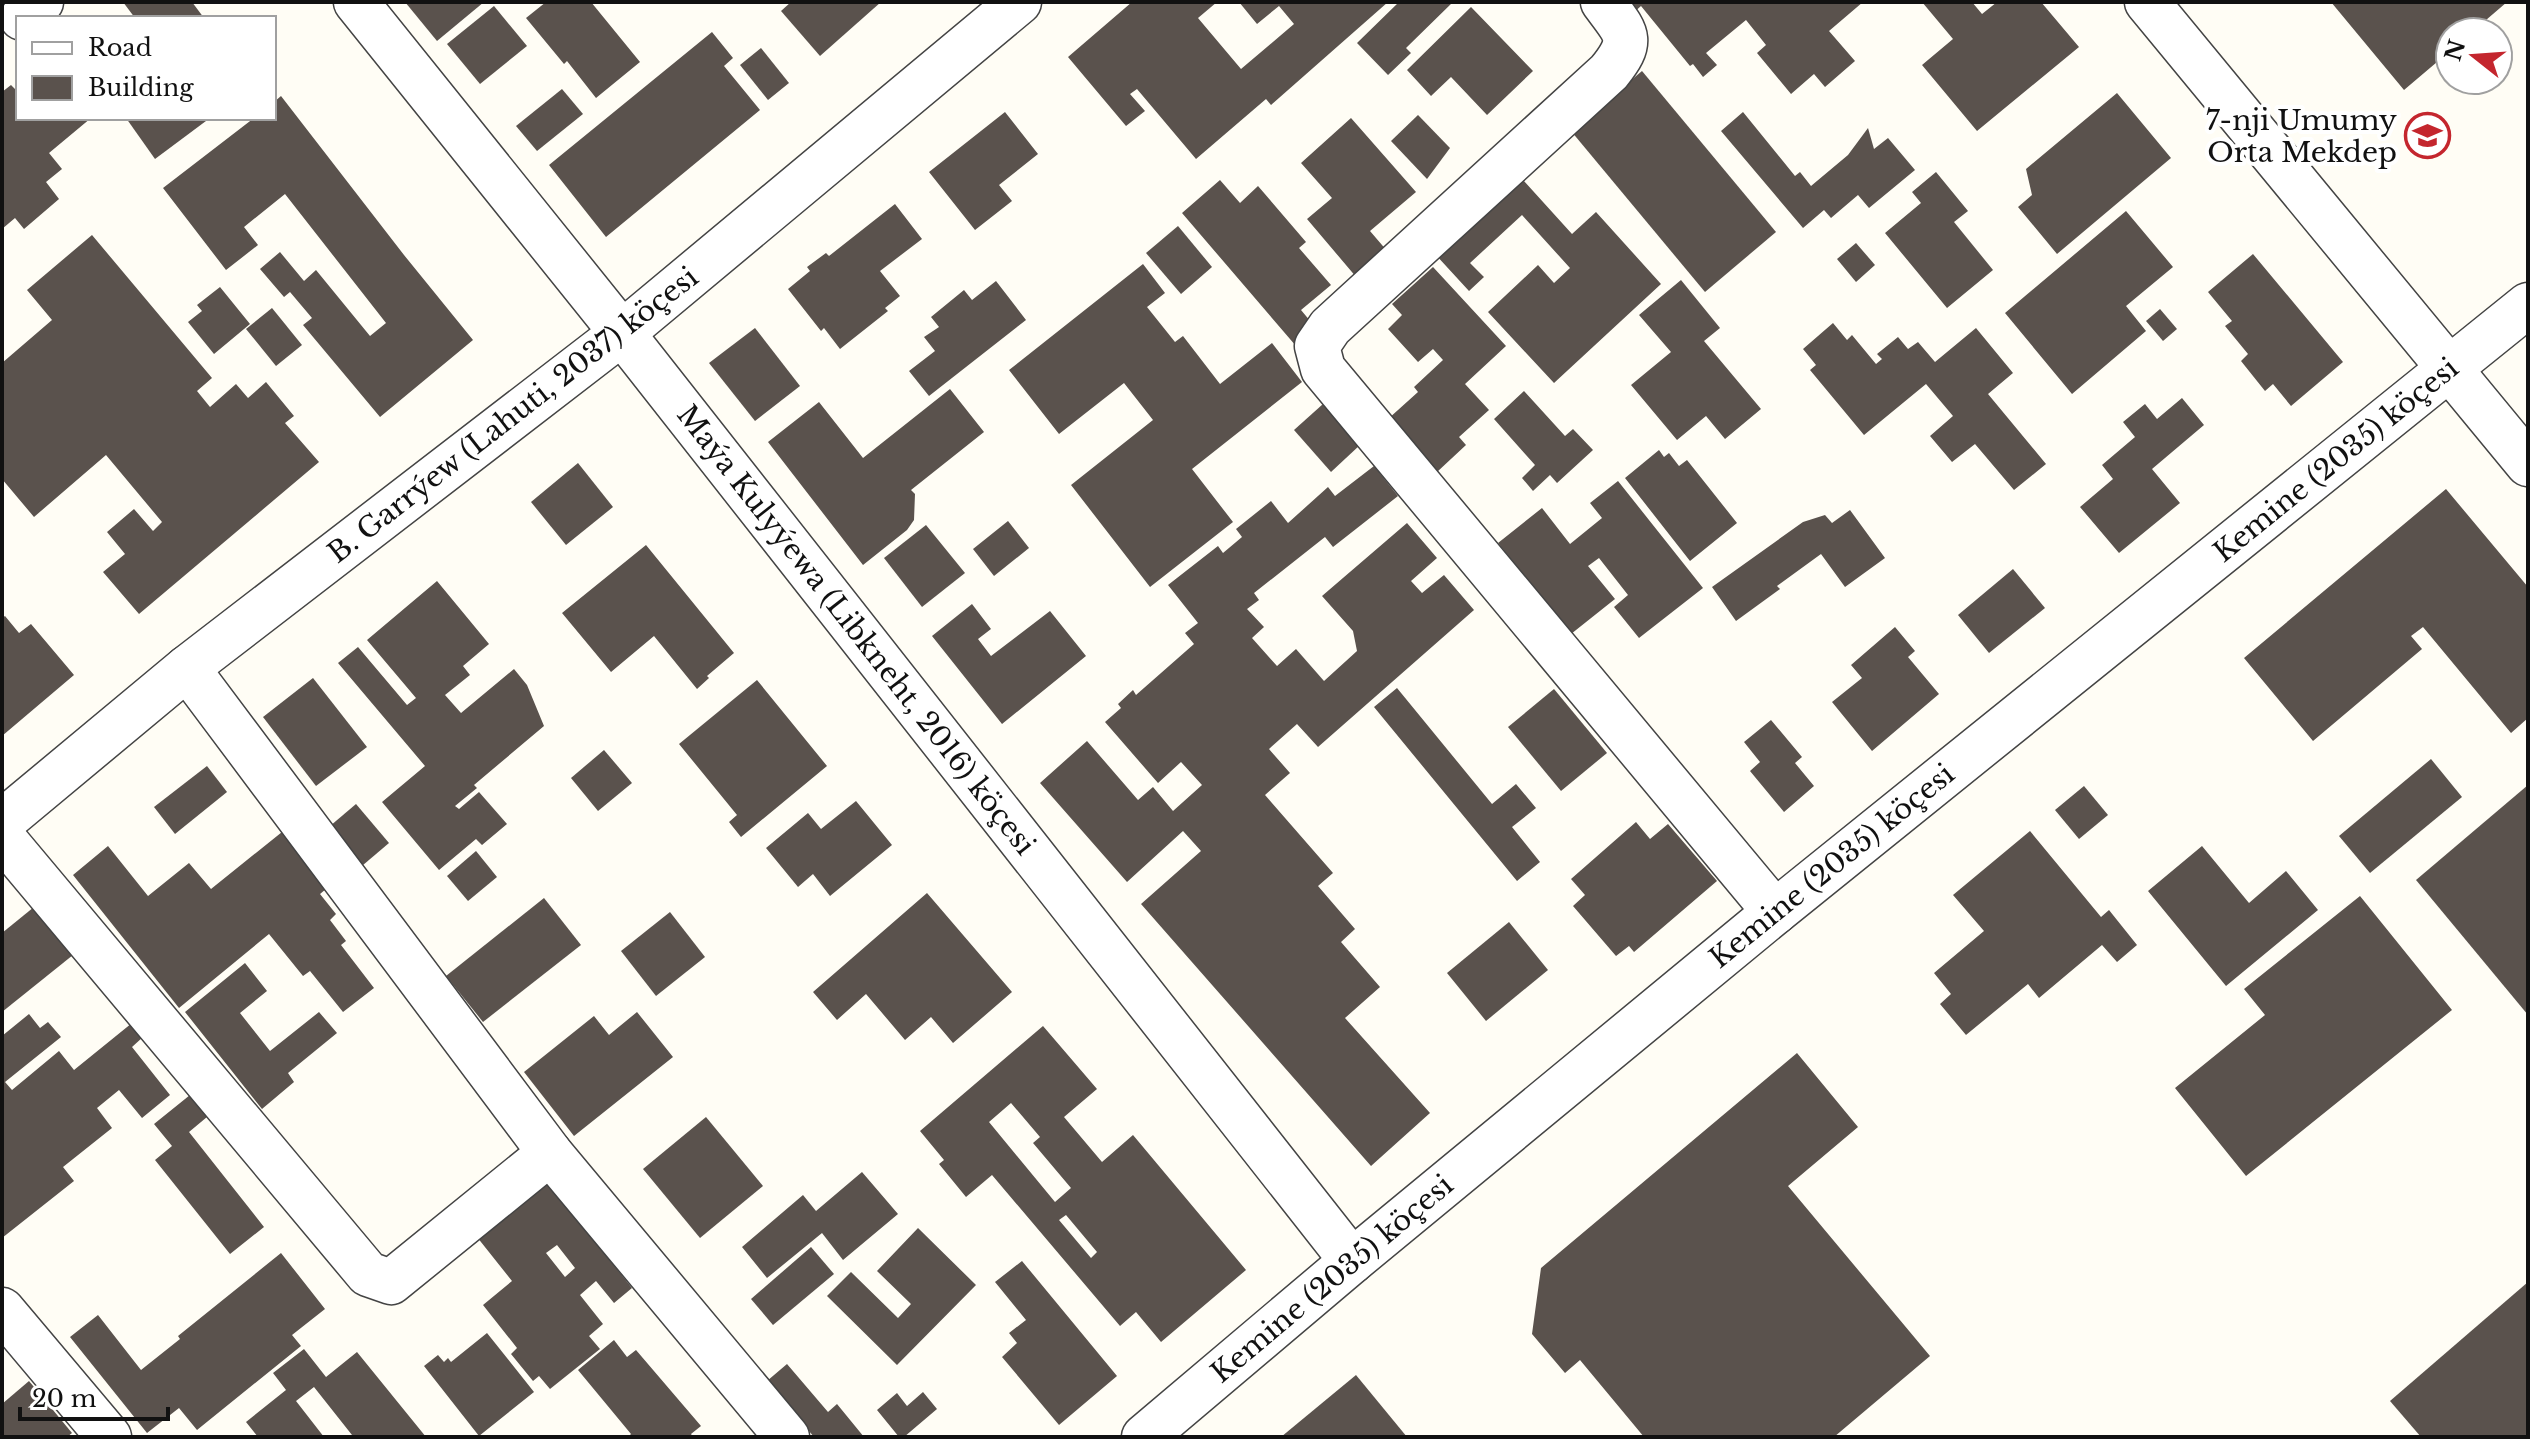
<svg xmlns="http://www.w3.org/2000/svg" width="2530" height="1439" font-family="'Libre Baskerville',serif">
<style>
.building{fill:#5a524d;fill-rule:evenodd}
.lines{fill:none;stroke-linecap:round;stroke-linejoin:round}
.minor-casing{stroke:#444;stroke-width:47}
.minor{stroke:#fff;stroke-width:44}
.labels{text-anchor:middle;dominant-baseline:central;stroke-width:8;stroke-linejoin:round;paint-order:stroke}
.poi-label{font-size:28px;fill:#111;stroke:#fff;text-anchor:end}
.street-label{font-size:28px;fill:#111;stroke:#fff}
</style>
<rect width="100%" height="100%" fill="#fffdf5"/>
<g class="building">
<path d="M 123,2 L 192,2 L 204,18 L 135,18 Z"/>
<path d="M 405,2 L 484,2 L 437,41 Z"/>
<path d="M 546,2 L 591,2 L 640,62 L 596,98 L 567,61 L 564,64 L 526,18 Z"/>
<path d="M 791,2 L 881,2 L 820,56 L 781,11 Z"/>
<path d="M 1132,2 L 1217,2 L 1198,18 L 1241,69 L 1294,24 L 1279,6 L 1257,24 L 1239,2 L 1388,2 L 1271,105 L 1266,99 L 1196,159 L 1137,89 L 1130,94 L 1145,111 L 1126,126 L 1068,57 Z"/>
<path d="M 1399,2 L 1453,2 L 1406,48 L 1411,53 L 1388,75 L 1357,43 Z"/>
<path d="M 1622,2 L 1863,2 L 1829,31 L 1855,61 L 1825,87 L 1814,74 L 1791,94 L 1757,53 L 1766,45 L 1746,20 L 1706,53 L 1717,65 L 1703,77 L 1693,64 L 1690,66 L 1641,6 L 1632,14 Z"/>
<path d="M 1922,2 L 1972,2 L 1982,14 L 1997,2 L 2041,2 L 2079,47 L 1977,131 L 1922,65 L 1953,39 Z"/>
<path d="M 2331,2 L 2507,2 L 2472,32 L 2450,32 L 2450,51 L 2404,90 Z"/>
<path d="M 494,6 L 527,46 L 480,84 L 447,44 Z"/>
<path d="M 1471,7 L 1533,71 L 1487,115 L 1451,77 L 1431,96 L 1407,70 Z"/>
<path d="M 712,32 L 733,58 L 724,66 L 760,110 L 606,237 L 549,165 Z"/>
<path d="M 761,48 L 789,83 L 768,100 L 740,65 Z"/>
<path d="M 1642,71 L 1776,232 L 1705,292 L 1571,131 Z"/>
<path d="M 11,85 L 16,90 L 18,89 L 18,118 L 91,118 L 49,153 L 62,169 L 46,182 L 59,199 L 24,229 L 15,218 L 2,229 L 2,92 Z"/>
<path d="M 562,89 L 583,114 L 537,151 L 516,126 Z"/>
<path d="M 2117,93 L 2171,158 L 2057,254 L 2018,207 L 2032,195 L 2026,169 Z"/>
<path d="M 281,96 L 404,255 L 473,340 L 380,417 L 303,325 L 312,318 L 290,292 L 284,297 L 260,269 L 280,252 L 304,281 L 316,270 L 370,336 L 386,323 L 285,194 L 244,227 L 258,245 L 226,270 L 163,188 L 254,118 L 274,118 L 274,102 Z"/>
<path d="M 1005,112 L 1038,154 L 999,185 L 1012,201 L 975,230 L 929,172 Z"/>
<path d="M 1743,112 L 1795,176 L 1800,172 L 1811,186 L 1848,155 L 1868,128 L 1874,149 L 1888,138 L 1915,170 L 1869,208 L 1858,195 L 1831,218 L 1824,210 L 1803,228 L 1721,131 Z"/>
<path d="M 1418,115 L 1450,148 L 1427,179 L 1391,141 Z"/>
<path d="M 126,118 L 210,118 L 155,159 Z"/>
<path d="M 1351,118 L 1416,192 L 1370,231 L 1388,252 L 1357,278 L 1307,219 L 1332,198 L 1301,163 Z"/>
<path d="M 1514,170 L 1572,234 L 1596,212 L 1661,284 L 1554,383 L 1488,312 L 1538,265 L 1554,283 L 1570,268 L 1522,215 L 1470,263 L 1484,277 L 1469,291 L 1435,254 Z"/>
<path d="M 1936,172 L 1968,211 L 1954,222 L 1993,270 L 1947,308 L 1885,233 L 1921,203 L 1912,192 Z"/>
<path d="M 1220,180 L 1240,203 L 1258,186 L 1306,242 L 1299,248 L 1331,285 L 1301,310 L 1316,328 L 1296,346 L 1182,213 Z"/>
<path d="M 895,204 L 922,239 L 880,271 L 900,296 L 885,308 L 888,311 L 840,349 L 824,328 L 821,331 L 788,289 L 810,271 L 807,267 L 826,253 L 829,256 Z"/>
<path d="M 2126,211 L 2173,267 L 2126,306 L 2146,331 L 2072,394 L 2005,313 Z"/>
<path d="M 1178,226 L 1212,267 L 1181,294 L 1146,253 Z"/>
<path d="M 92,235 L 212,378 L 197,391 L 210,407 L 236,384 L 248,398 L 266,382 L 294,416 L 285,423 L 319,462 L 139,614 L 103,572 L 125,554 L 107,532 L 134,509 L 153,531 L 162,522 L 106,455 L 34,517 L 2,479 L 2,363 L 52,320 L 27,290 Z"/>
<path d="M 1856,243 L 1875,265 L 1856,282 L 1837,259 Z"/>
<path d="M 2253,254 L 2343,362 L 2291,406 L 2273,384 L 2265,391 L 2241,361 L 2248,354 L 2225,326 L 2232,321 L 2208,292 Z"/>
<path d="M 1143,264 L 1165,293 L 1147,307 L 1175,342 L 1183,336 L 1220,384 L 1272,343 L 1302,382 L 1192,469 L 1233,522 L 1150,587 L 1071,485 L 1153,420 L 1124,383 L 1059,434 L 1009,370 Z"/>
<path d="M 1433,267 L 1506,346 L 1465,384 L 1489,410 L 1459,437 L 1466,445 L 1437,472 L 1388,419 L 1418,392 L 1414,387 L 1443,360 L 1433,349 L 1418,362 L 1388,329 L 1402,315 L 1392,304 Z"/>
<path d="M 1681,280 L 1720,328 L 1704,341 L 1761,409 L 1725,439 L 1706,416 L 1677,440 L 1631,385 L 1671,352 L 1639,315 Z"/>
<path d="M 996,281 L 1026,320 L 929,396 L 909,371 L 935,351 L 924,337 L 939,327 L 931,317 L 964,290 L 972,300 Z"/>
<path d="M 220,287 L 250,324 L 214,354 L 188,322 L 202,311 L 197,305 Z"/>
<path d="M 272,308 L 302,345 L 276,366 L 246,329 Z"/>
<path d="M 2160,309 L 2177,329 L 2163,341 L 2146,321 Z"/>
<path d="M 1833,323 L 1847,340 L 1852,335 L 1876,364 L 1882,359 L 1877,354 L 1898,337 L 1908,349 L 1918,342 L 1935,362 L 1976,328 L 2013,373 L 1988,394 L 2046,464 L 2014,490 L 1975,444 L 1952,462 L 1930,436 L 1953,416 L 1926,384 L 1864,435 L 1810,370 L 1816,365 L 1803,349 Z"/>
<path d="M 755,328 L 800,386 L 755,421 L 709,363 Z"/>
<path d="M 950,389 L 984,432 L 911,490 L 915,494 L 914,520 L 907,530 L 863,565 L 768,442 L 819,402 L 863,458 Z"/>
<path d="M 1524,391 L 1565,436 L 1573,429 L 1593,450 L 1557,483 L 1550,475 L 1533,491 L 1522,478 L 1535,465 L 1494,419 Z"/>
<path d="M 2182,398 L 2204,425 L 2152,469 L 2180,503 L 2119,553 L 2080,507 L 2113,479 L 2102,465 L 2135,437 L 2123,422 L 2145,404 L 2157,419 Z"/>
<path d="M 1323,404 L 1360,445 L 1331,472 L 1294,430 Z"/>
<path d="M 1659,450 L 1664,457 L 1669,453 L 1679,466 L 1687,460 L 1737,523 L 1690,561 L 1625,478 Z"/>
<path d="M 578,463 L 613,507 L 566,545 L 531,502 Z"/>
<path d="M 1374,466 L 1398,496 L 1333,547 L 1325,537 L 1254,593 L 1259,600 L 1247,609 L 1264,627 L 1252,638 L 1277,666 L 1296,649 L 1324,681 L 1357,651 L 1353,631 L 1322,596 L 1407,523 L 1437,558 L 1411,581 L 1422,593 L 1444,575 L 1474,610 L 1318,747 L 1297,724 L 1269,749 L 1290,773 L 1265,795 L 1333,873 L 1318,886 L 1355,929 L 1341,942 L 1380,987 L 1345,1018 L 1430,1113 L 1371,1166 L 1141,904 L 1201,851 L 1183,831 L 1127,882 L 1040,783 L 1087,741 L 1138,800 L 1153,787 L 1173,811 L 1202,785 L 1181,762 L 1158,783 L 1105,722 L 1121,708 L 1118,704 L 1133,690 L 1136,695 L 1194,644 L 1185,633 L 1198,623 L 1168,585 L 1218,546 L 1223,553 L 1242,537 L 1236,529 L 1271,501 L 1288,523 L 1328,487 L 1335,496 Z"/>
<path d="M 1618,481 L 1703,588 L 1639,638 L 1614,607 L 1628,595 L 1599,558 L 1588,566 L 1615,599 L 1571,634 L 1498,543 L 1542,508 L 1570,544 L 1602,518 L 1590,503 Z"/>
<path d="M 2446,489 L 2528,587 L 2528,718 L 2511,733 L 2423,627 L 2411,636 L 2422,649 L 2313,741 L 2244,658 Z"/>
<path d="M 1850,510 L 1885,558 L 1845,587 L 1821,554 L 1777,586 L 1780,589 L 1736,621 L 1712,587 L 1803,522 L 1825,515 L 1832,523 Z"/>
<path d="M 1008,521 L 1029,548 L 994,576 L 973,549 Z"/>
<path d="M 926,525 L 965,573 L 922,607 L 884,558 Z"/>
<path d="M 646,545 L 734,653 L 707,676 L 709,678 L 697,689 L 654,636 L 611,672 L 562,613 Z"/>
<path d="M 2013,569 L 2045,608 L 1989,653 L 1958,615 Z"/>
<path d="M 437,581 L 489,644 L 463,666 L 470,675 L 445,695 L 461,713 L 514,669 L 527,685 L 544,726 L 474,785 L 477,788 L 455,806 L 459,809 L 479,792 L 507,824 L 482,845 L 476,839 L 439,870 L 382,802 L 425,766 L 338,663 L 358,647 L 407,705 L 416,698 L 367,640 Z"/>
<path d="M 972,604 L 991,629 L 978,639 L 991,656 L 1050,611 L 1086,656 L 1002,724 L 932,636 Z"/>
<path d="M 5,616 L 19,633 L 31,624 L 74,675 L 2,736 L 2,618 Z"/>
<path d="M 1895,627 L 1915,651 L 1908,657 L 1939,694 L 1872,751 L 1832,702 L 1862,678 L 1851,665 Z"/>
<path d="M 313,678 L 367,747 L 316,786 L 263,717 Z"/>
<path d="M 757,680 L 827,766 L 741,837 L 729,822 L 737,815 L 679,744 Z"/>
<path d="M 1397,688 L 1492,804 L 1516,784 L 1536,808 L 1512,827 L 1540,862 L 1517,881 L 1374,707 Z"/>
<path d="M 1554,689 L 1607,753 L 1561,791 L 1508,727 Z"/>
<path d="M 1771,720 L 1802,757 L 1795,763 L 1814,786 L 1784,812 L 1750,771 L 1760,762 L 1744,742 Z"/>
<path d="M 604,750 L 632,783 L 598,811 L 571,778 Z"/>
<path d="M 2431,759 L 2462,797 L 2370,873 L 2339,836 Z"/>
<path d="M 207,766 L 227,792 L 175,834 L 154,807 Z"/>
<path d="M 2528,785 L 2528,1015 L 2416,880 Z"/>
<path d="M 2084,786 L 2108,815 L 2079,839 L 2055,810 Z"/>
<path d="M 856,801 L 892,845 L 830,896 L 813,874 L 798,887 L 766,848 L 808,813 L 821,829 Z"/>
<path d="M 356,804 L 389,843 L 356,871 L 323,832 Z"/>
<path d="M 1636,822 L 1650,839 L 1668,824 L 1717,881 L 1634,952 L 1629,946 L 1616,956 L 1573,906 L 1585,895 L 1571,879 Z"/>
<path d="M 2030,831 L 2101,917 L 2109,910 L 2137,945 L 2117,962 L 2102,945 L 2039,998 L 2028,984 L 1966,1035 L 1940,1004 L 1951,994 L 1934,973 L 1984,931 L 1953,895 Z"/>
<path d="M 282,832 L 326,889 L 320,894 L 336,914 L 330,920 L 346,941 L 341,945 L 374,988 L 343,1012 L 310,971 L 303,976 L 269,934 L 179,1008 L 73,875 L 108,846 L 148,896 L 189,863 L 211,889 Z"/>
<path d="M 2202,846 L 2249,903 L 2286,871 L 2318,910 L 2226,986 L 2148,891 Z"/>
<path d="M 476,851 L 497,877 L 468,901 L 447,876 Z"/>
<path d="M 927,893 L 1012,992 L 953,1043 L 931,1017 L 905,1040 L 866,994 L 837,1020 L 813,992 Z"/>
<path d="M 2360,896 L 2452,1010 L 2246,1176 L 2175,1088 L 2265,1015 L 2244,989 Z"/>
<path d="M 544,898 L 581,945 L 483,1022 L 446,976 Z"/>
<path d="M 34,907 L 73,955 L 2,1012 L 2,933 Z"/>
<path d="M 670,912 L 705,957 L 656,996 L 621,951 Z"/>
<path d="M 1509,922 L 1548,970 L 1486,1021 L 1447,973 Z"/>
<path d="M 245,963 L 267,991 L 240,1013 L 270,1051 L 319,1012 L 337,1033 L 288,1073 L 294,1082 L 262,1109 L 185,1012 Z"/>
<path d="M 637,1012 L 673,1057 L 574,1136 L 524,1072 L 594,1016 L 609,1035 Z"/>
<path d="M 29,1014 L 40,1028 L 48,1022 L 61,1037 L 5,1082 L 12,1090 L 59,1051 L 74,1070 L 132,1023 L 143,1037 L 132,1047 L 170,1095 L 142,1118 L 119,1090 L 97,1108 L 112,1128 L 63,1167 L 74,1181 L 2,1238 L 2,1036 Z"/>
<path d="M 1043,1026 L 1097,1089 L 1064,1117 L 1102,1162 L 1133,1135 L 1246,1270 L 1161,1342 L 1136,1312 L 1120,1326 L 992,1175 L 966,1197 L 939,1164 L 944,1160 L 920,1131 ZM 1011,1103 L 1040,1137 L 1033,1143 L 1071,1188 L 1055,1202 L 989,1122 ZM 1066,1215 L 1097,1252 L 1091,1258 L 1059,1220 Z"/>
<path d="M 1797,1053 L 1858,1127 L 1788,1186 L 1930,1356 L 1834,1437 L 1644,1437 L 1580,1360 L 1565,1373 L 1532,1334 L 1541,1268 Z"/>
<path d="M 190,1095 L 207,1117 L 189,1132 L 264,1227 L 230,1254 L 155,1160 L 172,1146 L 154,1124 Z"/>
<path d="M 706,1117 L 763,1186 L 700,1238 L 643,1169 Z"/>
<path d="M 862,1172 L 898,1214 L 843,1260 L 822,1233 L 767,1278 L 742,1247 L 803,1195 L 816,1211 Z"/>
<path d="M 547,1181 L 632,1288 L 614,1303 L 596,1281 L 580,1295 L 603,1324 L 589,1336 L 600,1349 L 550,1389 L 539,1376 L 533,1381 L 511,1354 L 517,1348 L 483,1305 L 512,1281 L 477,1237 ZM 557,1245 L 575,1268 L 565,1277 L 546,1253 Z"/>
<path d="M 918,1228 L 976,1285 L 897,1365 L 827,1296 L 851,1272 L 898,1318 L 911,1304 L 877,1271 Z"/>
<path d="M 811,1247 L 834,1274 L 773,1325 L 751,1299 Z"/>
<path d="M 281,1253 L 325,1309 L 292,1335 L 301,1346 L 197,1430 L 179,1408 L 147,1433 L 70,1337 L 98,1315 L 141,1370 L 180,1339 L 178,1336 Z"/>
<path d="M 1022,1261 L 1117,1376 L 1059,1425 L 1002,1357 L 1017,1343 L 1009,1333 L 1026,1320 L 995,1282 Z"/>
<path d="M 2528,1282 L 2528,1437 L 2421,1437 L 2390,1401 Z"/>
<path d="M 487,1333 L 534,1392 L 479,1436 L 424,1366 L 438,1355 L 444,1362 L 448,1358 L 451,1362 Z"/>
<path d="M 614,1340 L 627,1357 L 636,1350 L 701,1426 L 691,1434 L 693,1437 L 628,1437 L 631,1434 L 578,1370 Z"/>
<path d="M 304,1349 L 326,1377 L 357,1352 L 426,1437 L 349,1437 L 352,1435 L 314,1387 L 296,1401 L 324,1437 L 258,1437 L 246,1422 L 286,1390 L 273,1373 Z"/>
<path d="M 787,1364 L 828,1412 L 837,1404 L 864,1437 L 814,1437 L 767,1381 Z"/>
<path d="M 1356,1375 L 1407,1437 L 1281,1437 Z"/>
<path d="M 29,1381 L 72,1433 L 67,1437 L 2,1437 L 2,1404 Z"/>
<path d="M 923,1392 L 937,1409 L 904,1437 L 899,1437 L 877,1410 L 897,1393 L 907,1406 Z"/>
</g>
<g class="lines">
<defs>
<g id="minor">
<path d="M 356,2 L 622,333 L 1352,1261"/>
<path d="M 1603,2 C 1626,33 1636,39 1609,72 L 1330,327 L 1317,346 L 1323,369 L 1775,912"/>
<path d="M 2147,2 L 2528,464"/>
<path d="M 22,18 L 41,2"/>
<path d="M 187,668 L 550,1153 L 787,1437"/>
<path d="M 2,822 L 187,668 L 622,333 L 1019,2"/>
<path d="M 2,837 L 368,1274 L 391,1282 L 550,1153"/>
<path d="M 2,1310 L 109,1437"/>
<path d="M 1144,1437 L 1352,1261 L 1775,912 L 2528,305"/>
</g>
</defs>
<use href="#minor" class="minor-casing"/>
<use href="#minor" class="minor"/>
</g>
<defs>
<symbol id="school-ring" viewBox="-11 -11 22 22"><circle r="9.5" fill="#fff" stroke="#c4262e" stroke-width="1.5"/><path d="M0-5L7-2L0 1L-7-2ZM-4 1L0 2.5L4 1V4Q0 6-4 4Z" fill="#c4262e"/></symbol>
</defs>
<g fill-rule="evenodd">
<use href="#school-ring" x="2402" y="110" width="51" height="51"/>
</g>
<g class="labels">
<g class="poi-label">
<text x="2397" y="120">7-nji Umumy<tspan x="2397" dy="32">Orta Mekdep</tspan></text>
</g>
<g class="street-label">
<text transform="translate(513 415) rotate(-38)">B. Garrýew (Lahuti, 2037) köçesi</text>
<text transform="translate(2336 460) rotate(-39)">Kemine (2035) köçesi</text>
<text transform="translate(856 630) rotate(52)">Maýa Kulyýewa (Libkneht, 2016) köçesi</text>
<text transform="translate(1832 866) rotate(-39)">Kemine (2035) köçesi</text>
<text transform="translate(1332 1279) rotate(-40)">Kemine (2035) köçesi</text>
</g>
</g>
<rect width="2530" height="1439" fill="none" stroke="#111111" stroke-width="8"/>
<rect x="16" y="16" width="260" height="104" fill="#ffffff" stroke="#a0a0a0" stroke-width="2"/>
<rect x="32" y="42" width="40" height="12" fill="#ffffff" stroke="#a0a0a0" stroke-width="2"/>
<text x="88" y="56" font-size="24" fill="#111111">Road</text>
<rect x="32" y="76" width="40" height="24" fill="#5a524d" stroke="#a0a0a0" stroke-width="2"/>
<text x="88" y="96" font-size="24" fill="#111111">Building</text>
<g transform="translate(2474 56) rotate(287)"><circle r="38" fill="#ffffff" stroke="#a0a0a0" stroke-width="2"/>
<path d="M0-6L14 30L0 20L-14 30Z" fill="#c4262e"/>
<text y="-12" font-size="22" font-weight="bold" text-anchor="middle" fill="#111111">N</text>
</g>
<path d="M20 1407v12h148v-12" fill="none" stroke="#111111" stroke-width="4"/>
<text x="32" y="1407" font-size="24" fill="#111111" stroke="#ffffff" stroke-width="6" paint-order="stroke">20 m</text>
</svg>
